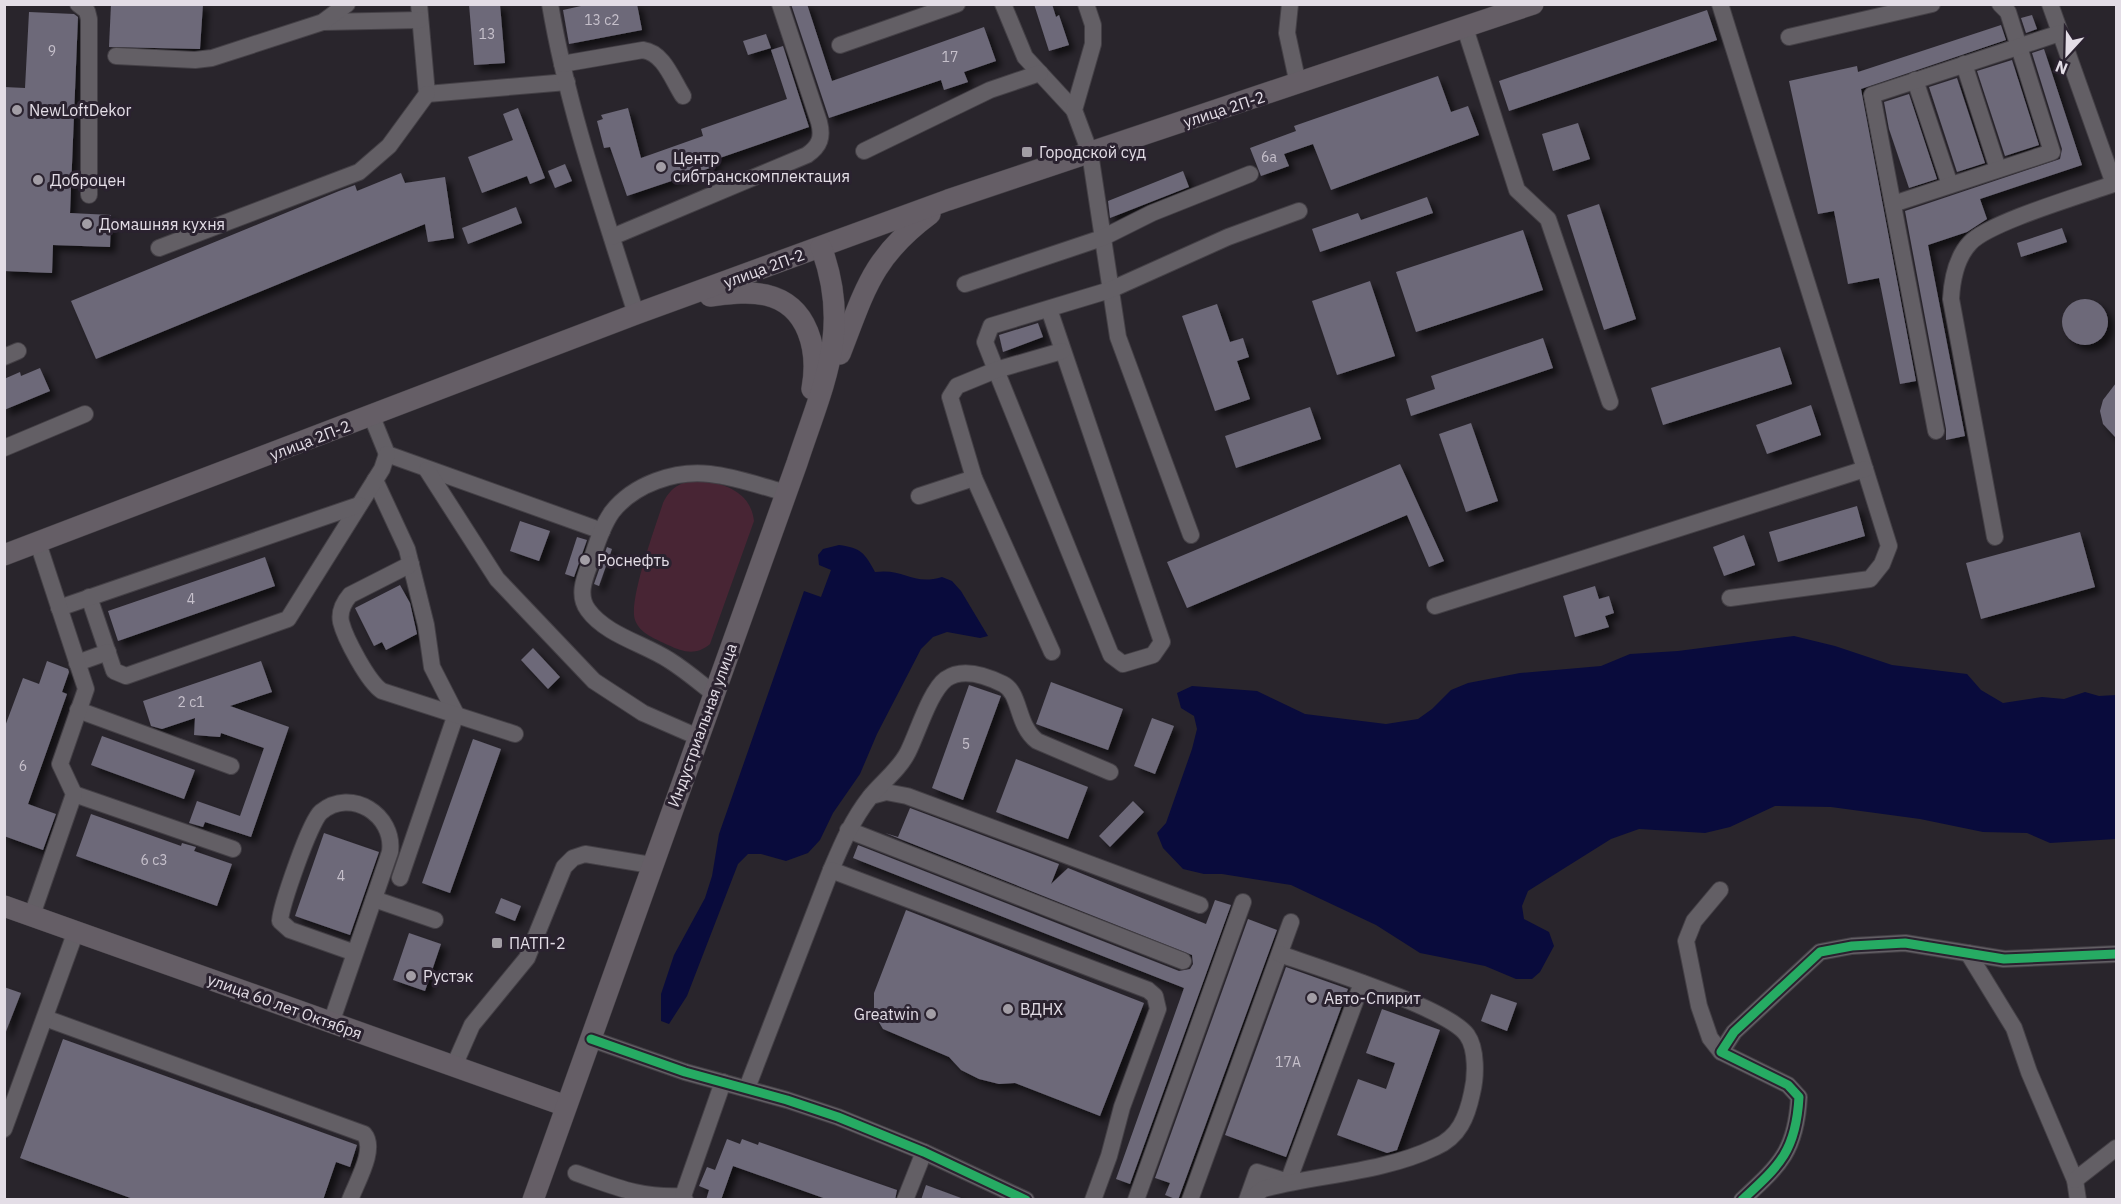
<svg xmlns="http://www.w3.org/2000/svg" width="2121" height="1204" font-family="'IBM Plex Sans',sans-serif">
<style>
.green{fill:#482534}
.water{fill:#090b3c}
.building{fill:#6d6979;filter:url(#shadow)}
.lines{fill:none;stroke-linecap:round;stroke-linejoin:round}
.minor-casing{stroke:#444046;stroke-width:18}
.major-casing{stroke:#444046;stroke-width:22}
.minor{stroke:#635f65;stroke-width:16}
.major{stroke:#655e66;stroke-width:21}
.cycleway-casing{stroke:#2a222f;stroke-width:13}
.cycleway{stroke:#26ab63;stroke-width:9}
.poi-dot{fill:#a29da5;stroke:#2a222f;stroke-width:2}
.labels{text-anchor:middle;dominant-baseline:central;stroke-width:6;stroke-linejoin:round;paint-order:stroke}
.number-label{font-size:14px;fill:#c6c0cb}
.street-label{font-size:16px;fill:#e3dde6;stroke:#2a222f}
.poi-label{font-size:16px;fill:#e3dde6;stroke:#2a222f;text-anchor:start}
</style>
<defs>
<filter id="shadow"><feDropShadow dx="5.5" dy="5.5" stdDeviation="3" flood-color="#0009"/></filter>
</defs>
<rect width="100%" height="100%" fill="#29252c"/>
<path class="green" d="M 707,481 C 731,486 751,495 754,521 L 710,644 C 696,656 683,652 668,645 C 656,639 640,634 635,620 C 628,601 656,525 663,503 C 673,483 686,480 707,481 Z"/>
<g class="water">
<path d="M 839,545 C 861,548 865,553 875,572 C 905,568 912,586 942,577 L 952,581 L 961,591 L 988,636 L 980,638 L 947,632 L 933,637 L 921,649 L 877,734 L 860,774 L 833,813 L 820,840 L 808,853 L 786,861 L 761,854 L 748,854 L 738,864 L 687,996 L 669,1024 L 661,1021 L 661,994 L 674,955 L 705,898 L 712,876 L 719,834 L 804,591 L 821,597 L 831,570 L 819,565 L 818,555 L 823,549 Z"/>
<path d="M 1794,636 L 1835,646 L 1892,665 L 1967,674 L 1981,690 L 2003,703 L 2042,697 L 2064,699 L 2085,692 L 2099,696 L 2116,695 L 2116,839 L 2050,843 L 2027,833 L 1983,832 L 1920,819 L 1831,807 L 1775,806 L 1730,827 L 1705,833 L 1639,829 L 1611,839 L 1528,891 L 1522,906 L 1524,919 L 1549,932 L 1554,946 L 1540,972 L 1532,979 L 1516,979 L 1485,966 L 1420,953 L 1376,925 L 1291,885 L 1222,874 L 1204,874 L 1183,869 L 1163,848 L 1157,833 L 1166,823 L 1192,749 L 1197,729 L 1194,716 L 1181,708 L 1177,693 L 1192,686 L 1257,691 L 1305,714 L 1386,724 L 1418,719 L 1432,709 L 1451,690 L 1468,683 L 1520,673 L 1601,666 L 1630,654 L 1678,651 Z"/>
</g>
<g class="building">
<path d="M 111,4 L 203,4 L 200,49 L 109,47 Z"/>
<path d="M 469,4 L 500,4 L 505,63 L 474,65 Z"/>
<path d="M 590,4 L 637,4 L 642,30 L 569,44 L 563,10 Z"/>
<path d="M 791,4 L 807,4 L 832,81 L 984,27 L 996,61 L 964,72 L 968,82 L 944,90 L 941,80 L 829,118 Z"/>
<path d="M 1034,4 L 1052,4 L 1056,17 L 1059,15 L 1069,45 L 1049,51 Z"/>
<path d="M 1707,10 L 1717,40 L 1509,111 L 1499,81 Z"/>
<path d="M 29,12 L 74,14 L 78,17 L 70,213 L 111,215 L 110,247 L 53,245 L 52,273 L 4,271 L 4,87 L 25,88 Z"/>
<path d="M 2032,15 L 2037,29 L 2026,33 L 2021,18 Z"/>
<path d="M 2001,25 L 2006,40 L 1861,89 L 1916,381 L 1900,384 L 1879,278 L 1848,284 L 1834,211 L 1818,214 L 1789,81 L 1857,66 L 1858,72 Z"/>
<path d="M 766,34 L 771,48 L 748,55 L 743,41 Z"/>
<path d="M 783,46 L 809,127 L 714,160 L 716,166 L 627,196 L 610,147 L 604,148 L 597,121 L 603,119 L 601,115 L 628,108 L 641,158 L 703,136 L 701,129 L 787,99 L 771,50 Z"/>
<path d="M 2044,49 L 2082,165 L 1980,199 L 1987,219 L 1967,232 L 1928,245 L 1965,436 L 1946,440 L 1946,429 L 1905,211 L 2060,159 L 2062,149 L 2032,53 Z"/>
<path d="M 2012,60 L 2039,145 L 2005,156 L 1977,71 Z"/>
<path d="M 1438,76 L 1451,112 L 1468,106 L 1479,135 L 1331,190 L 1313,144 L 1284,154 L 1289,166 L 1261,176 L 1250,148 L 1296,131 L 1294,126 Z"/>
<path d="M 1957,78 L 1985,163 L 1957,172 L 1929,87 Z"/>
<path d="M 1909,94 L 1937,179 L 1909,188 L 1889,129 L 1884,102 Z"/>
<path d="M 518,108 L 545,178 L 530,184 L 527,176 L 482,193 L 468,157 L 513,140 L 503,114 Z"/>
<path d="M 1578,123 L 1590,159 L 1553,171 L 1542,134 Z"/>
<path d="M 565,164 L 572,181 L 555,188 L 548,171 Z"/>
<path d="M 1183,171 L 1189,187 L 1110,218 L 1108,201 Z"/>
<path d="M 401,173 L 405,183 L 445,177 L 454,238 L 428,242 L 425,224 L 96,359 L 71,301 L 339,191 L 355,185 L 357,191 Z"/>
<path d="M 1427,197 L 1433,213 L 1320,252 L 1312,229 L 1358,213 L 1361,220 Z"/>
<path d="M 1599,204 L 1636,319 L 1604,330 L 1567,215 Z"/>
<path d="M 516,207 L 522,223 L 468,244 L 462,228 Z"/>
<path d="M 2062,228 L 2067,242 L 2021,257 L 2017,243 Z"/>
<path d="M 1523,230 L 1543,290 L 1416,332 L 1396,272 Z"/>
<path d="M 1370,281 L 1395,356 L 1337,375 L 1312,301 Z"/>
<circle cx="2085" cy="322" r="23"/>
<path d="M 1217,304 L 1230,342 L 1243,338 L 1249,357 L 1237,361 L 1250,399 L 1215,411 L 1182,316 Z"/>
<path d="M 1038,323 L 1043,337 L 1003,352 L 999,335 Z"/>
<path d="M 1543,338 L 1553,368 L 1411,416 L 1406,399 L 1435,389 L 1431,376 Z"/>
<path d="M 1780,347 L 1792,384 L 1663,425 L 1651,388 Z"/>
<path d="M 40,368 L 50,391 L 4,410 L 4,379 L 20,372 L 21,376 Z"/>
<path d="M 2116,383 L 2116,438 L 2103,424 L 2100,411 L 2103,400 Z"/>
<path d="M 1811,405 L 1821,435 L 1767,454 L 1756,425 Z"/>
<path d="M 1310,407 L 1321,439 L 1236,468 L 1225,436 Z"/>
<path d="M 1471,423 L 1498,501 L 1466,512 L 1439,434 Z"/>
<path d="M 1400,464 L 1444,561 L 1429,567 L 1407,515 L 1187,608 L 1167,562 Z"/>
<path d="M 1857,506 L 1865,536 L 1778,562 L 1769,532 Z"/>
<path d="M 520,521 L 550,531 L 539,561 L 510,551 Z"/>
<path d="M 2080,532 L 2095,587 L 1981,619 L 1966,563 Z"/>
<path d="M 1744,535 L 1755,565 L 1724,576 L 1713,547 Z"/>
<path d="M 577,537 L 587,540 L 574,577 L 565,574 Z"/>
<path d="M 607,547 L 612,549 L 599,586 L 594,584 Z"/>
<path d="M 265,557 L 275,586 L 118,641 L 108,611 Z"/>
<path d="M 400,585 L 410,603 L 417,634 L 386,650 L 382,642 L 374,646 L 355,608 Z"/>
<path d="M 1595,586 L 1599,599 L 1609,596 L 1614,613 L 1605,616 L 1609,627 L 1575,637 L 1563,596 Z"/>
<path d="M 533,648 L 560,677 L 548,689 L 521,660 Z"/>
<path d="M 47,661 L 68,669 L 69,672 L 62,692 L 67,694 L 28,804 L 56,814 L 43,850 L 4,836 L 4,729 L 23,678 L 39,684 Z"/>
<path d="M 261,661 L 272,692 L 230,706 L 289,727 L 251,837 L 205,822 L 203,827 L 189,823 L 197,801 L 240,816 L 264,748 L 221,733 L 220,737 L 194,735 L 195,718 L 162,729 L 151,726 L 143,701 Z"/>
<path d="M 1051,682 L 1123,709 L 1108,750 L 1036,724 Z"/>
<path d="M 969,685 L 1001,696 L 963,800 L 932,788 Z"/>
<path d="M 1152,718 L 1174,726 L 1155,774 L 1134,766 Z"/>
<path d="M 102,736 L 195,770 L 184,799 L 91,765 Z"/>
<path d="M 473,739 L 501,749 L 450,893 L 422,883 Z"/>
<path d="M 1016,759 L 1088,787 L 1068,839 L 996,812 Z"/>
<path d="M 1133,801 L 1144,812 L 1110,847 L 1099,836 Z"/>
<path d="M 910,808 L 1059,864 L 1051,884 L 1068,868 L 1206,924 L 1215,900 L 1231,905 L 1130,1184 L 1116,1179 L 1184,988 L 853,858 L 858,845 L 1179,971 L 1190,969 L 1193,964 L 1192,955 L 885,833 L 898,837 Z"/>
<path d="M 91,814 L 181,846 L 182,843 L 196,847 L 194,851 L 232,864 L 217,906 L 76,856 Z"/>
<path d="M 324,833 L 379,852 L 350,935 L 295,916 Z"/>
<path d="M 501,898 L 521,906 L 515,921 L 495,913 Z"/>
<path d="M 906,910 L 1144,1003 L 1100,1116 L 1015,1083 L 999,1084 L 979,1079 L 961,1070 L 949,1057 L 883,1029 L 874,1014 L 874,993 Z"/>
<path d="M 1248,919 L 1277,930 L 1178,1200 L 1165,1195 L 1170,1183 L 1155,1178 Z"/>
<path d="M 409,933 L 441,944 L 425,991 L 393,980 Z"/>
<path d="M 1286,967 L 1348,989 L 1286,1157 L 1225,1135 Z"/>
<path d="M 4,987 L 21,993 L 5,1034 L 4,1033 Z"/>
<path d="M 1491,994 L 1517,1003 L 1507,1031 L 1481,1021 Z"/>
<path d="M 1382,1009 L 1440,1030 L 1397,1150 L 1387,1153 L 1337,1135 L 1358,1079 L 1386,1089 L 1395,1063 L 1366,1053 Z"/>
<path d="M 63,1039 L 357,1145 L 350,1167 L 336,1162 L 323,1200 L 136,1200 L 20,1158 Z"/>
<path d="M 727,1139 L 740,1144 L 742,1139 L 758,1145 L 759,1142 L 897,1190 L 895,1200 L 829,1200 L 733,1166 L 721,1200 L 706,1200 L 709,1190 L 699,1186 L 707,1167 L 715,1170 Z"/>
<path d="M 926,1185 L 961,1198 L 960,1200 L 921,1200 Z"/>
</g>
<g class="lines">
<defs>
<g id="minor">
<path d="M 78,4 L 87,11 L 89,19 L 89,195"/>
<path d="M 419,4 L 427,94 L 567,82"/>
<path d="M 550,4 C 568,110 604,212 636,314"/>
<path d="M 1003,4 L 1025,57 L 1074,110"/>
<path d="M 1086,4 L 1093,25 L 1093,44 L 1074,110 L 1090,153 L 1118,337 L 1191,535"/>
<path d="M 1290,4 L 1287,33 L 1298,84"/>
<path d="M 1720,4 L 1889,546 L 1882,564 L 1870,579 L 1730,598"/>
<path d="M 2050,4 L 2114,184"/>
<path d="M 323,22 L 420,20"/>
<path d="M 1465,28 L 1517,190 L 1548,219 L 1610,402"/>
<path d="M 1789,37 L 1932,4"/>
<path d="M 840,45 L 957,4"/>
<path d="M 116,56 L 195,60 L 212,58 L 323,22 L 347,4"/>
<path d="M 562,64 L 643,50 C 664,53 672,79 683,96"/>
<path d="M 1964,64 L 1998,169"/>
<path d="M 1915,80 L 1950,185"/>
<path d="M 864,151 L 990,90 L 1040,73"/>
<path d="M 1893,204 L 2052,152 L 2008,12 L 2000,4"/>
<path d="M 612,237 L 807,155 C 820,146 823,137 819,122 L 780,4"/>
<path d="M 159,248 L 359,172 L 389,146 L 427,94"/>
<path d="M 965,284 L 1102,238 L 1152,213 L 1250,174"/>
<path d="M 1049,309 L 1162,642 L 1153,655 L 1123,664 L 1111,655 L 996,370 L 985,342 L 991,326 L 1110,290 L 1228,237 L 1299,211"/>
<path d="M 4,357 L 18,351"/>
<path d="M 372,417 L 387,454 L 602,531"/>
<path d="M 1936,431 L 1872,95 L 2060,33"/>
<path d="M 4,448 L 85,414"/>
<path d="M 427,470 L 497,579 L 594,681 L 643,713 L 698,737"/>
<path d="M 375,480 L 407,549 L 426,625 L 432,667 L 456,714 L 400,878"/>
<path d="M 919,496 L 974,478"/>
<path d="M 1995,537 L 1951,299 C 1952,280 1956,258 1970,243 C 1989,222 2086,194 2116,183"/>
<path d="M 411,564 L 350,595 C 344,602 339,612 341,622 C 345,638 368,682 382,691 L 515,734"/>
<path d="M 89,597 L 114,671 L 126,676 L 288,619 L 382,469 L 387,454"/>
<path d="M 1435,606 L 1865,469"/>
<path d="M 59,608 L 359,505"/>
<path d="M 1052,652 L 974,478 L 950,397 L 957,386 L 996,370 L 1062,351"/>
<path d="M 77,663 L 108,652"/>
<path d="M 713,693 C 699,682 685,670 669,660 C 645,644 606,635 588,610 C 576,594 586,575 592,558 C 597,543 602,526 612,512 C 634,484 675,470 710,474 C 736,477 761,486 786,493"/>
<path d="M 78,710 L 231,766"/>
<path d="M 74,794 L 233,849"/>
<path d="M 871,796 L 886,792 L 907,796 L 1200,905"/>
<path d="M 848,830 L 1183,961"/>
<path d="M 831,870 C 842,844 852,820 870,797 C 882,782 899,770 908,752 C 918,732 930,691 946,679 C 963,667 987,676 1003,684 C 1021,693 1016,725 1037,741 L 1110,772"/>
<path d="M 1720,890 L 1694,921 L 1686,941 L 1699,1006 L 1710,1038 L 1721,1052"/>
<path d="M 374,899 L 435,920"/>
<path d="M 32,915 L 74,794 L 60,764 L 86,689 L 38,543"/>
<path d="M 1968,953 L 2014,1028 L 2029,1072 L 2075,1180 L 2078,1200"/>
<path d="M 45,1018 L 364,1134 C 377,1149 356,1183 350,1200"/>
<path d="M 331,1023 L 390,852 C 395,815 351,787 321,812 C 310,821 281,906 280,921 L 290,930 L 355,953"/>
<path d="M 591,1039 L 685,1072 L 787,1100 L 838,1117 L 924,1152 L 1026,1200"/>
<path d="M 454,1066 L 472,1025 L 527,958 L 564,867 L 573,858 L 585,854 L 651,865"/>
<path d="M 747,1088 L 831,870 L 1148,990 L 1155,996 L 1158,1009 L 1122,1107 L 1109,1156 L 1093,1200"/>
<path d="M 4,1129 L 76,931"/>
<path d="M 576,1173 C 616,1187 639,1198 683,1196"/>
<path d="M 2075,1180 L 2116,1148"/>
<path d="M 685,1200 L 683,1196 L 723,1082"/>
<path d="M 905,1200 L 924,1152"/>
<path d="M 1136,1200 L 1243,902"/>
<path d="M 1190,1200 L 1291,922"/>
<path d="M 1247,1200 L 1257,1172 L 1288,1182 L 1362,983"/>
<path d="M 1249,1200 L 1263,1189 C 1320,1174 1382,1173 1436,1147 C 1459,1137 1467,1117 1472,1093 C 1476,1077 1477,1049 1467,1035 C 1448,1008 1316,967 1280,954"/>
<path d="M 1742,1200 C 1780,1165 1796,1151 1799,1097 L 1788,1085 L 1721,1052 L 1734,1032 L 1820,952 L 1852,946 L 1905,943 L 2004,959 L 2116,954"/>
</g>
<g id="major">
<path d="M 710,296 C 728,294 747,291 766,295 C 809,305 819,351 812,389"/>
<path d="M 840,354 C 865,290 872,257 930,214"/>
<path d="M 4,555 L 636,314 L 948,200 L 1533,4"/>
<path d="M 4,906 L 566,1106"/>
<path d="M 533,1200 L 797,463 C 823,384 852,330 821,247"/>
</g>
</defs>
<use href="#minor" class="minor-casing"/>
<use href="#major" class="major-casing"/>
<use href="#minor" class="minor"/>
<use href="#major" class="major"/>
<defs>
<g id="cycleway">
<path d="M 591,1039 L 685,1072 L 787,1100 L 838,1117 L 924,1152 L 1026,1200"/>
<path d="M 1742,1200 C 1780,1165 1796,1151 1799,1097 L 1788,1085 L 1721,1052 L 1734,1032 L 1820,952 L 1852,946 L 1905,943 L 2004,959 L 2116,954"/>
</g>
</defs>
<use href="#cycleway" class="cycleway-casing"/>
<use href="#cycleway" class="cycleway"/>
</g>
<g class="poi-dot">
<circle cx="17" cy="110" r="6"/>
<rect x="1021" y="146" width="12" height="12" rx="3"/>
<circle cx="661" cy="167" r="6"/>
<circle cx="38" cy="180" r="6"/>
<circle cx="87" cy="224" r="6"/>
<circle cx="585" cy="560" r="6"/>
<rect x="491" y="937" width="12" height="12" rx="3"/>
<circle cx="411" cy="976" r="6"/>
<circle cx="1312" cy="998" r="6"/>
<circle cx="1008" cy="1009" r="6"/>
<circle cx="931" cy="1014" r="6"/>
</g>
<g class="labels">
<g class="number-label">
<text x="602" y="20">13 с2</text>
<text x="487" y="34">13</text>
<text x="52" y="51">9</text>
<text x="950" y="57">17</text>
<text x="1269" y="157">6а</text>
<text x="191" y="599">4</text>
<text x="191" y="702">2 с1</text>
<text x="966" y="744">5</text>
<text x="23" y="766">6</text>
<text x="154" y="860">6 с3</text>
<text x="341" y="876">4</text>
<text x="1288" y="1062">17А</text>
</g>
<g class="street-label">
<text transform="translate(1224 109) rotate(-18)">улица 2П-2</text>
<text transform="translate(764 268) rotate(-20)">улица 2П-2</text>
<text transform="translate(310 440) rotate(-21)">улица 2П-2</text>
<text transform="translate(702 725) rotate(-70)">Индустриальная улица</text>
<text transform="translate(285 1006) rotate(20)">улица 60 лет Октября</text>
</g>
<g class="poi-label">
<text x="29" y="110">NewLoftDekor</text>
<text x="1039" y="152">Городской суд</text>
<text x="673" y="158">Центр<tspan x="673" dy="18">сибтранскомплектация</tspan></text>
<text x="50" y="180">Доброцен</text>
<text x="99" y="224">Домашняя кухня</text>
<text x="597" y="560">Роснефть</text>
<text x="509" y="943">ПАТП-2</text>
<text x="423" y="976">Рустэк</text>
<text x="1324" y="998">Авто-Спирит</text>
<text x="1020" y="1009">ВДНХ</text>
<text x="919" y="1014" text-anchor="end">Greatwin</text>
</g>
</g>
<rect width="2121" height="1204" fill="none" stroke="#e3dde6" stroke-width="12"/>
<g transform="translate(2067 54) rotate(202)" stroke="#2a222f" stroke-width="4.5" paint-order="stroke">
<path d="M0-4.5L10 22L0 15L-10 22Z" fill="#e3dde6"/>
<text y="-9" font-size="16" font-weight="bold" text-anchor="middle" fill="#e3dde6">N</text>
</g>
</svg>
